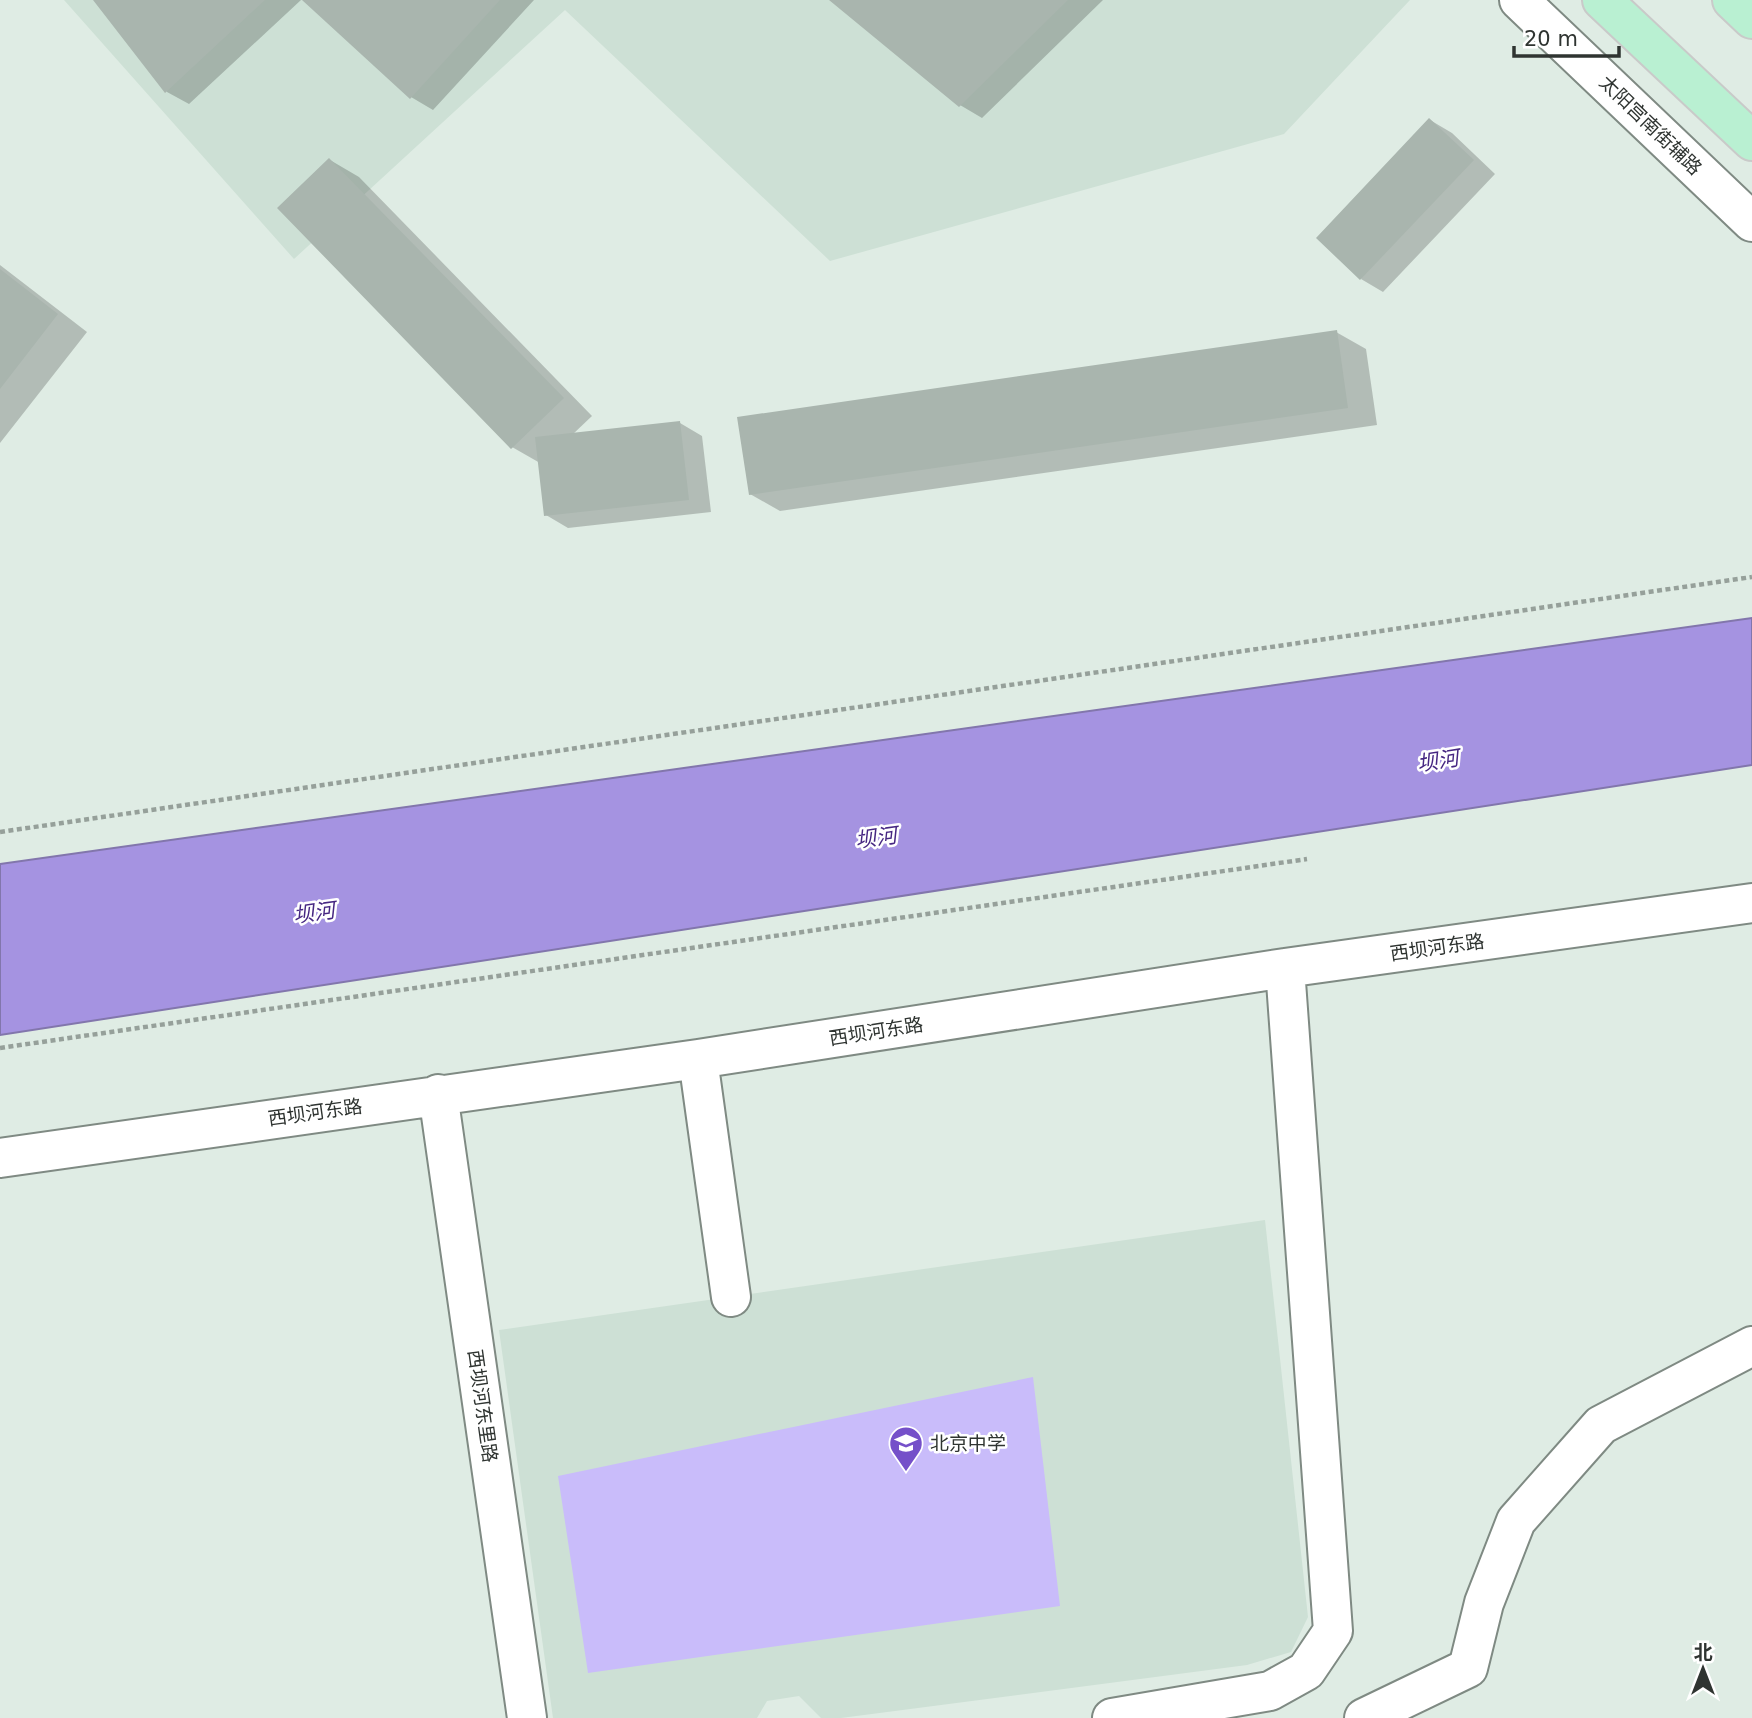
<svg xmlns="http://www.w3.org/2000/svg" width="1752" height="1718" font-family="'DejaVu Sans','Noto Sans SC',sans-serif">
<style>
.built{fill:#cde0d5}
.green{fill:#c9bcfa}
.water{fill:#a593e1;stroke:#8276ac;stroke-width:2}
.shadow{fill:#0003}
.building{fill:#a9b5ae}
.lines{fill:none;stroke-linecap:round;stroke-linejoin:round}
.minor-casing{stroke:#7f8a83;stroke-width:42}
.major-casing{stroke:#c9cac9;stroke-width:42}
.path{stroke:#96a09a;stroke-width:4.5;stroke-dasharray:5 3.5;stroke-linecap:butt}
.minor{stroke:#fff;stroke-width:38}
.major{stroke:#b9f0d2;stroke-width:38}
.labels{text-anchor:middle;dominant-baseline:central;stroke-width:5;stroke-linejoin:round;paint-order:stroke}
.street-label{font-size:19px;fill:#2f3431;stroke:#fff}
.poi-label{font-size:19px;fill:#2f3431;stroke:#fff;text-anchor:start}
.water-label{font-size:21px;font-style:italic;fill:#462782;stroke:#fff}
</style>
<rect width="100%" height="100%" fill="#dfece4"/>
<path class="built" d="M64,0H1410L1284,134L830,261L565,10L294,259Z
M1265,1220L1308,1617L1291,1652L1247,1665L841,1718H821L799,1696L767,1701L757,1718H553L499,1330Z"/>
<path class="green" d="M1033,1377L1060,1606L588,1673L558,1476Z"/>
<path class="water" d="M1752,618V765L0,1035V864Z"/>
<path class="shadow" d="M96,0H301L189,104L167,92Z
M305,0H534L433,110L411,97Z
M831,0H1103L982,118L960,105Z
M1430,120L1452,133L1495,174L1383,292L1361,279Z
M330,160L359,177L592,416L572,435L680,423L702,436L711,512L568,528L546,515L540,463L512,447Z
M0,265L87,332L0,443Z
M1336,332L1366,349L1377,425L780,511L750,494Z"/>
<path class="building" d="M93,0H265L165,93Z
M302,0H500L410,99Z
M829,0H1068L959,107Z
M1429,118L1474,160L1360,280L1316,238Z
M329,158L564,398L511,449L277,208Z
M0,269L58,314L0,389Z
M1337,330L1348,408L749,495L737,417Z
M680,421L689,500L544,516L535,437Z"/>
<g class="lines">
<g class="minor-casing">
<path id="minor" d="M1519,0L1752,222
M698,1059L731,1297
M438,1094L527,1718
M0,1158L698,1059L1285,968L1752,903
M1112,1718L1270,1691L1306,1671L1333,1631L1285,968
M1364,1718L1468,1668L1484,1603L1516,1521L1601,1425L1752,1346"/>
</g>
<g class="major-casing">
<path id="major" d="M1602,0L1752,141
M1732,0L1752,19"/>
</g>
<path class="path" d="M0,832L1752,577
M0,1048L1307,859"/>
<use href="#minor" class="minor"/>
<use href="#major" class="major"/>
</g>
<defs>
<g id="school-pin" transform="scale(1.75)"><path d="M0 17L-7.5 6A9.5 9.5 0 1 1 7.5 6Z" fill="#7550c9" stroke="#fff"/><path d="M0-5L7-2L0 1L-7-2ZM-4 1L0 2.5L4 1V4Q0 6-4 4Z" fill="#fff"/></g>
</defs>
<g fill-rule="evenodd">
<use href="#school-pin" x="906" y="1443"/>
</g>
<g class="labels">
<g class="street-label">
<text transform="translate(1651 125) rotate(44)">太阳宫南街辅路</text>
<text transform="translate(1437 947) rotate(-8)">西坝河东路</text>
<text transform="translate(876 1031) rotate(-9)">西坝河东路</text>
<text transform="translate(315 1112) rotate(-8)">西坝河东路</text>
<text transform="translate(483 1406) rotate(82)">西坝河东里路</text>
</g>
<g class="poi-label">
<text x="930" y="1443">北京中学</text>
</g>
<g class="water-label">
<text transform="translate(1438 761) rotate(-9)">坝河</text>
<text transform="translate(876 838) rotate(-8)">坝河</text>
<text transform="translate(314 913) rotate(-8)">坝河</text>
</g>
</g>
<g transform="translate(1703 1669)" stroke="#ffffff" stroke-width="5" paint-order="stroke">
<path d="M0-5L12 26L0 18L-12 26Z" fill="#2f3431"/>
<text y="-10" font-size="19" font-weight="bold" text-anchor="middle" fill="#2f3431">北</text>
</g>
<path d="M1514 46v10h105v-10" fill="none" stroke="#2f3431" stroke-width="3.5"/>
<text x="1524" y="46" font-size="21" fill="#2f3431" stroke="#ffffff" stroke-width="5" paint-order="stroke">20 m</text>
</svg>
